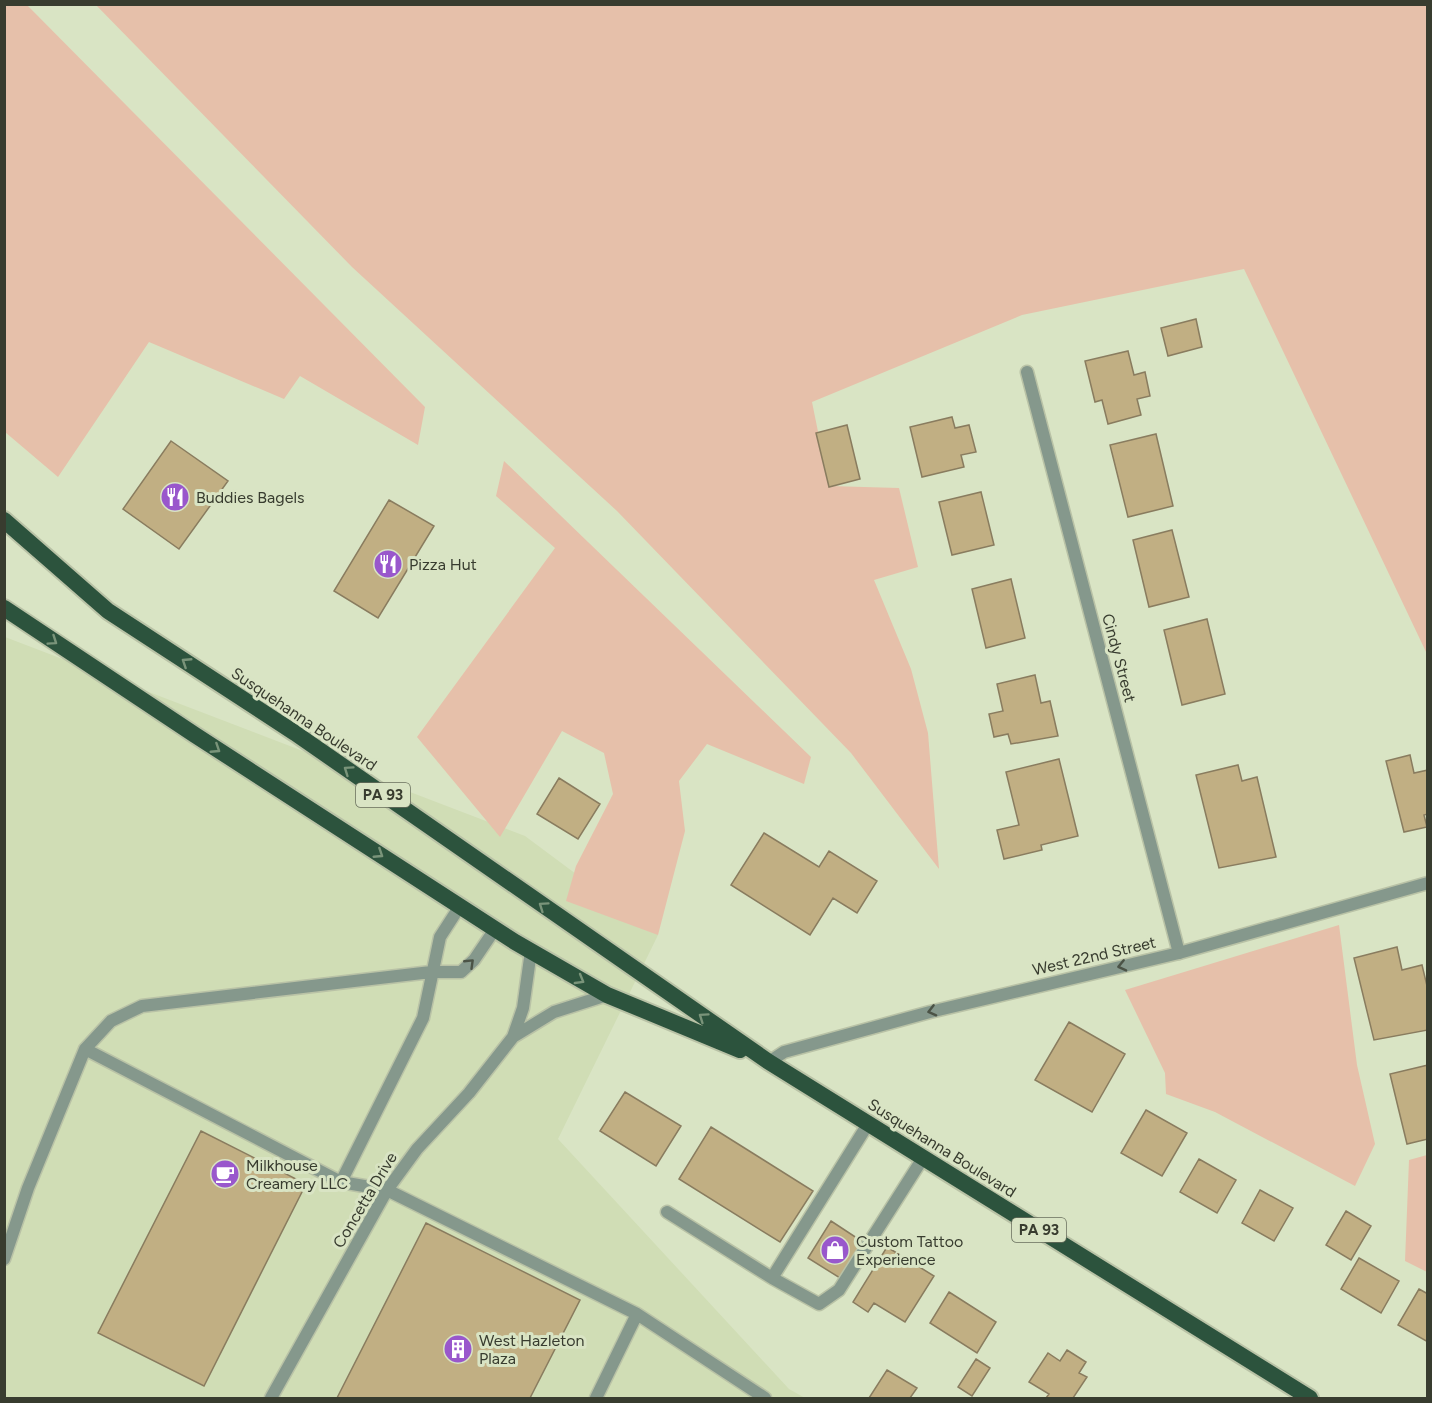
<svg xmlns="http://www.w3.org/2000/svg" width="1432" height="1403" font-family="Figtree,sans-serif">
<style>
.built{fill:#d0ddb5}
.green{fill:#e6c0aa}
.building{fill:#c1af83;stroke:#897c5f;stroke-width:1.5}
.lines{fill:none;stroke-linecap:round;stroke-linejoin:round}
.service-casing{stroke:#b9c2a6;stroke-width:15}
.minor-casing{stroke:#b9c2a6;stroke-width:15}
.tertiary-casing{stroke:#b9c2a6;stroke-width:15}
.trunk-casing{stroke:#b9c2a6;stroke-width:20}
.service{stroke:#85988c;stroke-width:12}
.minor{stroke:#85988c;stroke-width:12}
.tertiary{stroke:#85988c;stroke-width:12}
.trunk{stroke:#2c533d;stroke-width:16}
.oneway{stroke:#7a947a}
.oneway2{stroke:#4b5346}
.labels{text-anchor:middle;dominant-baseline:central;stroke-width:6;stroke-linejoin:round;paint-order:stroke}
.shield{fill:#d9e4c4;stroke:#686e5c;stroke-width:1.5}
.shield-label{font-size:15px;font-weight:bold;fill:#383c2f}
.poi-label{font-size:16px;fill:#383c2f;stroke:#d9e4c4;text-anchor:start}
.street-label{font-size:16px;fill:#383c2f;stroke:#d9e4c4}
</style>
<rect width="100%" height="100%" fill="#d9e4c4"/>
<path class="built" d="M5,637L525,836L658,935L558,1139L789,1389L805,1398H5Z"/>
<path class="green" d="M5,4L27,5L425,407L418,445L300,376L284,399L149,342L58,477L5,432Z
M96,5H1427V654L1244,269L1022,315L812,402L829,486L899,488L918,567L874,580L911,669L928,733L939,869L851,753L617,511L352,267Z
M504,461L811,757L804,784L707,744L679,781L685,831L658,935L566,901L576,866L613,794L604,753L562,731L500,837L417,737L555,548L496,496Z
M1339,925L1357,1065L1375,1144L1355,1186L1215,1112L1166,1094L1165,1073L1125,990Z
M1427,1155H1428L1427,1272L1405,1261L1409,1160Z"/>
<path class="building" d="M1196,319L1202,347L1168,356L1161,328Z
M1128,351L1134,375L1145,372L1150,396L1137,399L1141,415L1108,424L1102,400L1095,402L1085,361Z
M952,417L955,428L969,425L976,452L961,455L964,467L922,477L910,427Z
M847,425L860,479L829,487L816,433Z
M1156,434L1173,506L1128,517L1110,445Z
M171,441L228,481L179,549L123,509Z
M981,492L994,545L952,555L939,502Z
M389,500L434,526L378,618L334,591Z
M1172,530L1189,597L1149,607L1133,540Z
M1011,579L1025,638L986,648L972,589Z
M1207,619L1225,694L1182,705L1164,630Z
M1035,675L1041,703L1050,701L1058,736L1011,744L1008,734L994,737L989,714L1003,711L997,684Z
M1410,755L1414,773L1428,770V814L1424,815L1427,827L1404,832L1386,761Z
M1059,759L1078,836L1041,845L1042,850L1004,859L997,830L1019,825L1006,772Z
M1238,765L1242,781L1257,777L1276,857L1219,868L1196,775Z
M559,778L600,804L578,839L537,814Z
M764,833L819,867L829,851L877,881L857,913L833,898L810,935L731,885Z
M1397,947L1402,970L1422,965L1428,990V1030L1374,1040L1354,958Z
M1069,1022L1125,1054L1092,1112L1035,1080Z
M1428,1065V1139L1407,1144L1390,1074Z
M625,1092L681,1126L656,1166L600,1131Z
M1146,1110L1187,1133L1162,1176L1121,1153Z
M711,1127L813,1191L780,1242L679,1179Z
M201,1131L306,1184L204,1386L98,1333Z
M1199,1159L1236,1180L1217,1213L1180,1192Z
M1260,1190L1293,1208L1274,1241L1242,1223Z
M1346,1211L1371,1226L1351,1260L1326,1245Z
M831,1221L863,1242L840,1278L808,1258Z
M426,1223L580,1300L530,1398H337Z
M887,1247L934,1276L905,1322L874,1303L868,1312L853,1302Z
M1359,1258L1399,1281L1381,1313L1341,1289Z
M1419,1289L1428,1294V1342L1398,1325Z
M949,1292L996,1322L977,1353L930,1323Z
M1067,1350L1086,1362L1079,1373L1087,1377L1073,1398H1046L1049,1394L1029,1382L1048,1353L1060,1361Z
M976,1359L990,1368L972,1396L958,1387Z
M887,1370L917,1388L910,1398H869Z"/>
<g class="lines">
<g class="service-casing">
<path id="service" d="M513,1037L554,1012L607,995
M85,1049L341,1182L387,1190L637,1314L765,1398
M341,1182L423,1018L440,937L460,906
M667,1212L772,1278L868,1124
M4,1259L28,1188L85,1049L111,1021L142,1006L431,972H461L474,960L495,929
M772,1278L819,1304L839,1290L923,1158
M271,1398L387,1190L417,1149L469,1093L513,1037L523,1008L531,951
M596,1398L637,1314"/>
</g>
<g class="minor-casing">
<path id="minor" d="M1027,372L1179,953"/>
</g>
<g class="tertiary-casing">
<path id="tertiary" d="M769,1062L784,1052L930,1012L1179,953L1428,883"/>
</g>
<g class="trunk-casing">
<path id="trunk" d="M4,520L108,611L295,733L769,1062L1310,1398
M4,608L195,735L515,942L607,995L740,1050"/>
</g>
<use href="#service" class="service"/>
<use href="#minor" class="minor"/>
<use href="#tertiary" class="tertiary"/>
<use href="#trunk" class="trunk"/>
</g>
<defs><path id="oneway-chevron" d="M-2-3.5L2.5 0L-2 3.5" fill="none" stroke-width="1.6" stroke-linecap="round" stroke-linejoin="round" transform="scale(1.5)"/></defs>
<g class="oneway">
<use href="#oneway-chevron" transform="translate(53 641) rotate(34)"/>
<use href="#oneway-chevron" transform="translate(186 662) rotate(-147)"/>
<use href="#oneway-chevron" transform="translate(216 749) rotate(33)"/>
<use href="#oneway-chevron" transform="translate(348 770) rotate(-145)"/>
<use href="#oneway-chevron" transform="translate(379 854) rotate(33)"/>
<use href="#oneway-chevron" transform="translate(543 906) rotate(-145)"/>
<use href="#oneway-chevron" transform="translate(580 980) rotate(30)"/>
<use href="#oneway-chevron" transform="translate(703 1017) rotate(-145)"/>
</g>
<g class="oneway2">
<use href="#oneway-chevron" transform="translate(470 963) rotate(-44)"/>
<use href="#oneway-chevron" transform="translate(1122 966) rotate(167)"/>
<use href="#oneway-chevron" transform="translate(932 1011) rotate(166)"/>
</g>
<defs>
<g id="restaurant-disc" transform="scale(1.5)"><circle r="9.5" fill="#9957cc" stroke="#d9e4c4"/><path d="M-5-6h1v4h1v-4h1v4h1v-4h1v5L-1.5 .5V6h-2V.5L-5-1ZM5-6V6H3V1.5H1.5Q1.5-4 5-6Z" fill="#fff"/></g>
<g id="cafe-disc" transform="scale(1.5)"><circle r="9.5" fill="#9957cc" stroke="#d9e4c4"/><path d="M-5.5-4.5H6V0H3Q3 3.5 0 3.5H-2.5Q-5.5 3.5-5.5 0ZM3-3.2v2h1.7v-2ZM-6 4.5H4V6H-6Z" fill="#fff"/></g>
<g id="shop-disc" transform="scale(1.5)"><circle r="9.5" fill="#9957cc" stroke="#d9e4c4"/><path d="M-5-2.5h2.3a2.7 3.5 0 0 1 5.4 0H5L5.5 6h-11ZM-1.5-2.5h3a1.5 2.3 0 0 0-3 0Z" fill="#fff"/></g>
<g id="building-disc" transform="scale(1.5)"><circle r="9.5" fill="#9957cc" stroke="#d9e4c4"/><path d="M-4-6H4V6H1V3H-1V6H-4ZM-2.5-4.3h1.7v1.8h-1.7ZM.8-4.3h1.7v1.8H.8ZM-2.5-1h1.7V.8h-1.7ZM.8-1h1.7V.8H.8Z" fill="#fff"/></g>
</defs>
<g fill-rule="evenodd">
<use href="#restaurant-disc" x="175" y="497"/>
<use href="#restaurant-disc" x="388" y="564"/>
<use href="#cafe-disc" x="225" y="1174"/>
<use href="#shop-disc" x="835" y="1250"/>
<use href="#building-disc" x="458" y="1349"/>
</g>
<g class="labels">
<g class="shield">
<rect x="356" y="783" width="54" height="24" rx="4.5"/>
<rect x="1012" y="1218" width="54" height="24" rx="4.5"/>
</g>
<g class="shield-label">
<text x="383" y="795">PA 93</text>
<text x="1039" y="1230">PA 93</text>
</g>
<g class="poi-label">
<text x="196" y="497">Buddies Bagels</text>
<text x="409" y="564">Pizza Hut</text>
<text x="246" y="1165">Milkhouse<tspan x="246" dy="18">Creamery LLC</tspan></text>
<text x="856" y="1241">Custom Tattoo<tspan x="856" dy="18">Experience</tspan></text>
<text x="479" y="1340">West Hazleton<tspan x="479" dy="18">Plaza</tspan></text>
</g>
<g class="street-label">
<text transform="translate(1119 658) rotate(75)">Cindy Street</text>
<text transform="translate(304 719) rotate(34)">Susquehanna Boulevard</text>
<text transform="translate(1094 956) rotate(-13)">West 22nd Street</text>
<text transform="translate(942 1148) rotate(32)">Susquehanna Boulevard</text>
<text transform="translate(365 1200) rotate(-59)">Concetta Drive</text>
</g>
</g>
<rect width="1432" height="1403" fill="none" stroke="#383c2f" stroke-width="12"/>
</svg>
